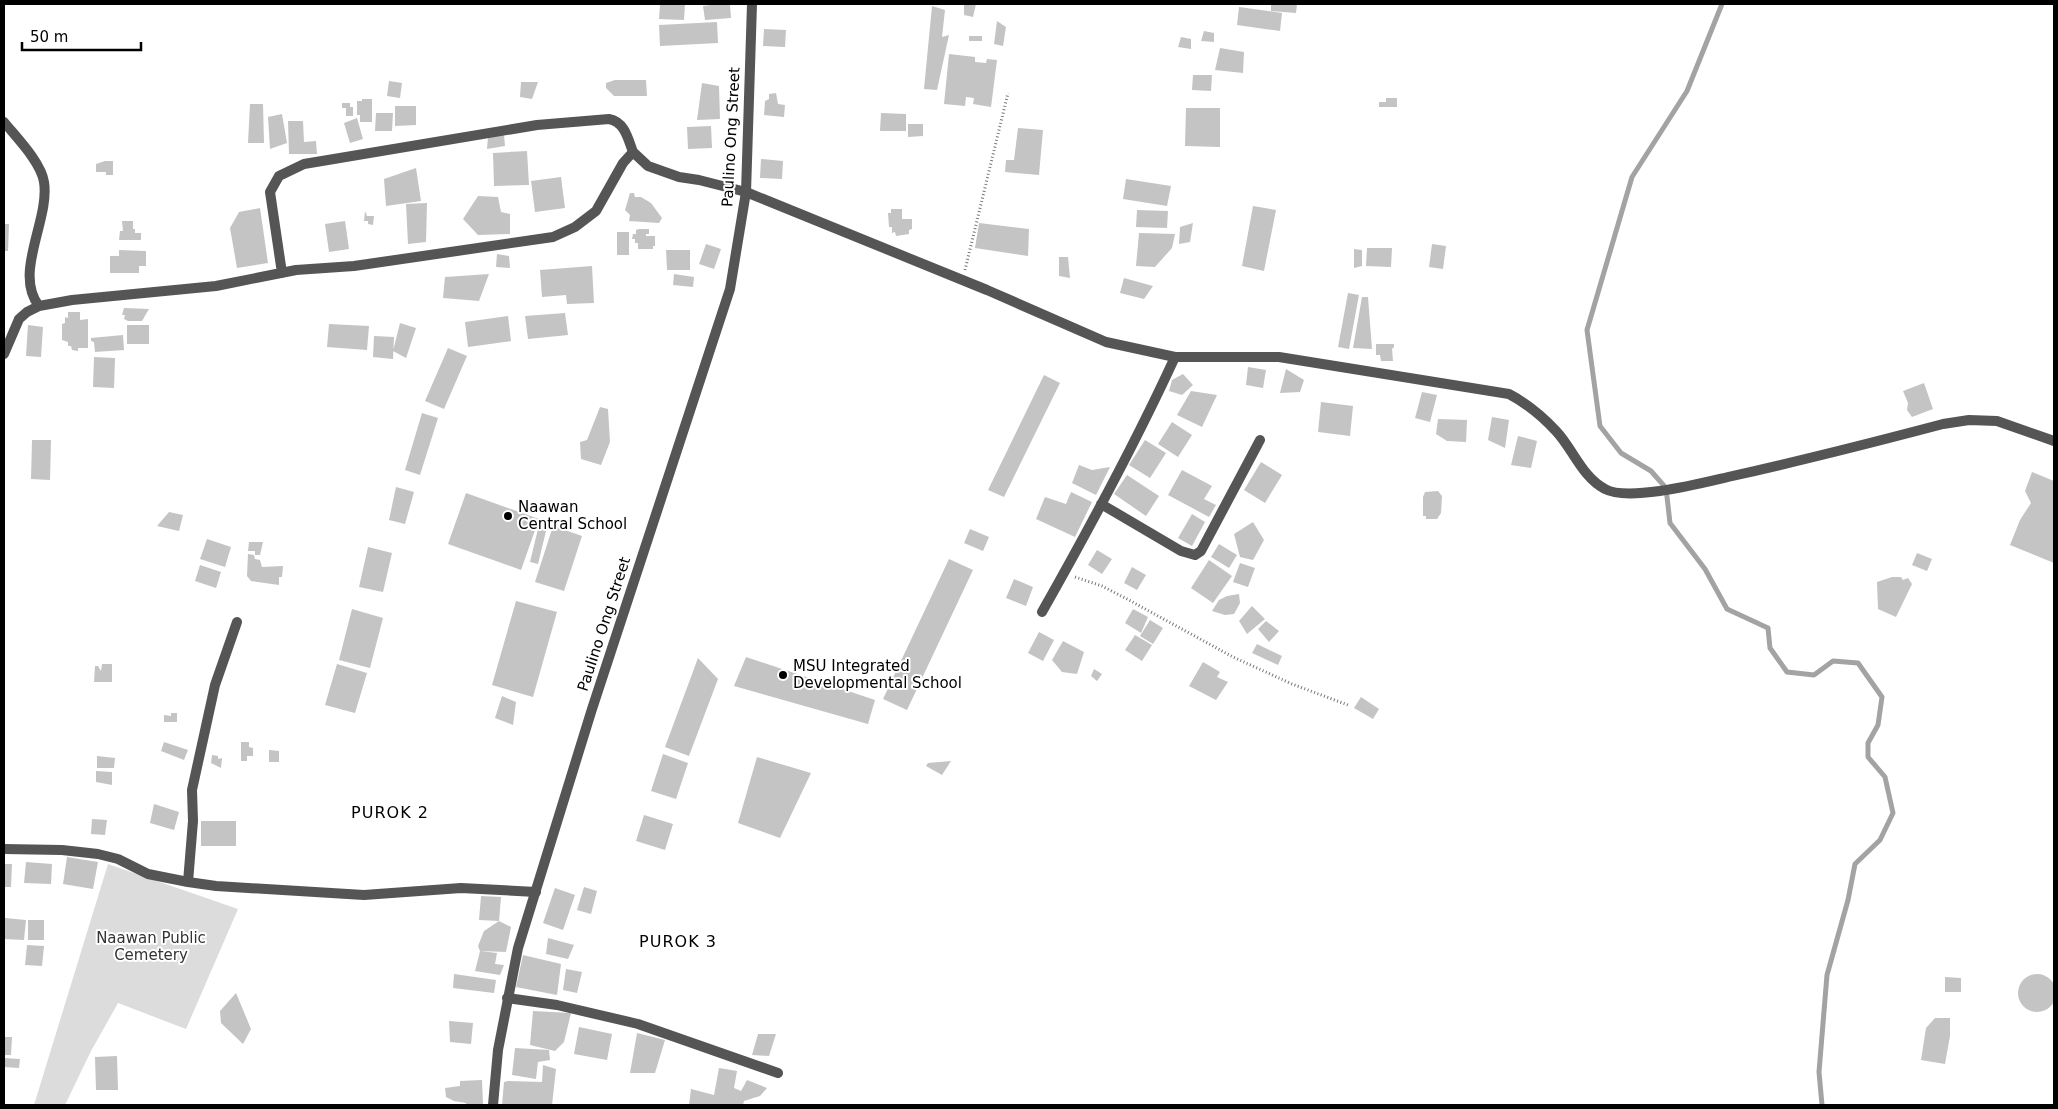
<svg xmlns="http://www.w3.org/2000/svg" width="2058" height="1109" font-family="'DejaVu Sans',sans-serif">
<style>
.green{fill:#dcdcdc}
.lines{fill:none;stroke-linecap:round;stroke-linejoin:round}
.stream{stroke:#a3a3a3;stroke-width:5}
.building{fill:#c4c4c4}
.path{stroke:#777;stroke-width:3;stroke-dasharray:1 2.5;stroke-linecap:butt}
.minor{stroke:#555;stroke-width:10}
.tertiary{stroke:#555;stroke-width:10}
.poi-dot{fill:#000;stroke:#fff;stroke-width:2}
.labels{text-anchor:middle;dominant-baseline:central;stroke-width:4;stroke-linejoin:round;paint-order:stroke}
.street-label{font-size:15px;fill:#000;stroke:#fff}
.poi-label{font-size:15px;fill:#000;stroke:#fff;text-anchor:start}
.park-label{font-size:15px;fill:#333;stroke:#fff}
.neighbourhood-label{font-size:16px;letter-spacing:1px;fill:#000;stroke:#fff}
</style>
<rect width="100%" height="100%" fill="#fff"/>
<path class="green" d="M108,864L238,909L186,1029L118,1003L91,1051L65,1105H34Z"/>
<g class="lines">
<path class="stream" d="M1722,4L1687,91L1632,177L1587,330L1600,426L1621,453L1651,471L1666,488L1670,523L1705,569L1727,609L1768,628L1770,648L1787,672L1814,675L1833,661L1858,663L1882,697L1878,725L1868,743V757L1885,777L1893,813L1880,840L1855,864L1848,900L1827,975L1819,1072L1822,1105"/>
</g>
<path class="building" d="M660,4H685L684,20L659,19Z
M719,4H730L731,18L705,20L703,6Z
M964,4H976L973,17L964,15Z
M1271,4H1297L1296,13L1271,11Z
M932,6L945,10L942,37L949,35L937,90L924,89Z
M1239,7L1282,13L1280,31L1237,25Z
M997,21L1006,27L1003,46L994,44Z
M717,22L718,43L660,46L659,25Z
M764,29L786,30L785,47L763,46Z
M1204,31L1214,33V42L1201,41Z
M969,36H982V41H969Z
M1181,37L1191,39V49L1178,47Z
M1220,48L1244,52L1243,73L1215,70Z
M949,54L975,57V62L986,63L987,59L997,60L991,107L973,104L974,98L966,97L965,106L944,104Z
M1193,75H1212L1211,91L1192,90Z
M615,80H646L647,96H614L606,88V83Z
M389,81L402,83L400,98L387,96Z
M521,82H538L532,99L520,97Z
M702,83L719,86L720,119L697,120Z
M776,93L778,104L785,105L784,117L764,115L765,101L769,99V94Z
M1386,98H1397V107H1379V102H1386Z
M362,99H372V122H360V115H357V101H362Z
M342,103H350V107H353V116H346V108H342Z
M250,104H263L264,143H248Z
M395,106H416V125L395,126Z
M1186,108H1220V147L1185,146Z
M376,113H393L392,131H375Z
M881,113L906,114V131H880Z
M282,114L287,143L270,149L268,117Z
M357,118L363,139L350,143L344,123Z
M288,121H303L304,142L316,141L317,154H289Z
M908,124H923V136L908,137Z
M711,126L712,148L688,149L687,127Z
M1018,128L1043,130L1039,175L1005,172L1006,160H1014Z
M504,135L505,146L487,149L488,137Z
M527,151L529,185L494,186L493,153Z
M761,159L783,161L782,179L760,178Z
M105,161H113V175H106V172H96V164Z
M416,168L421,201L386,206L384,179Z
M561,177L565,208L535,212L531,181Z
M1126,179L1171,186L1167,206L1123,199Z
M630,193H634L635,197H641L651,203L662,218L659,223L629,221L630,215L625,210Z
M478,196L498,197L501,212L510,214V234L478,235L463,219Z
M427,203L426,242L408,244L406,204Z
M1253,206L1276,210L1264,271L1242,266Z
M260,208L268,263L237,268L230,228L239,212Z
M891,209H902V219H912V229L909,230V234L896,236L895,232L892,233V227H889L888,213H891Z
M1137,210L1168,211L1167,228L1136,227Z
M365,211L367,216H374L373,225L368,224V221H364Z
M122,221H133V229H135V233H141V240H119L120,231H123Z
M345,221L349,249L329,252L325,224Z
M979,223L1029,229L1028,256L975,248Z
M1193,223L1190,242L1179,244L1180,227Z
M4,224H9L8,251H4Z
M639,229H649V234H646V236H655V246H653V249H638V243H635V239H632L633,234H636V230Z
M617,232H629V255H617Z
M1139,233L1175,234L1172,248L1155,267L1136,266Z
M706,244L721,249L714,269L699,264Z
M1432,244L1446,246L1443,269L1429,267Z
M1367,248H1392L1391,267L1366,266Z
M1354,249L1362,250V266L1354,268Z
M119,250L146,251V266H139V273H110V256H119Z
M666,250H690V270H667Z
M497,254L509,256L510,268L496,267Z
M1059,257H1068L1070,278L1059,276Z
M592,266L594,303L567,304L566,295L542,297L540,270Z
M489,274L479,301L443,298L445,277Z
M674,274L694,277L693,287L673,285Z
M1124,278L1153,286L1144,299L1120,293Z
M1348,293L1359,295L1349,349L1338,347Z
M1362,297H1368L1372,349L1353,348Z
M124,308L149,309L142,321H128L124,319L125,315H122Z
M68,312H80V320L88,319V348H78V351L72,350L71,346H68V342L62,340V324L65,323V317L68,318Z
M565,313L568,335L528,339L525,316Z
M508,316L511,341L468,347L465,322Z
M400,323L416,328L406,358L393,351Z
M329,324L369,326L367,350L327,347Z
M28,325L43,327L41,357L26,356Z
M127,325H149V344H127Z
M123,335L124,350L95,352L94,342L91,341V338Z
M374,336L394,337L393,359L373,357Z
M1376,344H1394V347L1392,349L1393,361H1381L1380,355H1376Z
M448,348L467,356L444,409L425,401Z
M94,357L115,358L114,388L93,387Z
M1248,367L1266,370L1263,388L1246,385Z
M1286,369L1304,380L1300,392L1280,393Z
M1183,374L1193,385L1182,395L1169,391L1172,380Z
M1044,375L1060,383L1004,497L988,490Z
M1924,383L1933,409L1912,417L1907,410L1908,403L1903,391Z
M1191,391L1217,395L1202,427L1177,415Z
M1422,392L1437,395L1430,422L1415,418Z
M1321,402L1353,406L1350,436L1318,432Z
M600,407L608,409L610,442L601,465L581,459L580,442L587,440Z
M422,413L438,418L420,475L405,470Z
M1492,417L1509,420L1505,448L1488,440Z
M1438,419L1467,420L1466,442L1447,441L1436,434Z
M1172,422L1192,435L1178,457L1158,444Z
M1518,436L1537,441L1531,468L1511,465Z
M32,440H51L50,480L31,479Z
M1145,440L1166,453L1150,478L1129,465Z
M1261,462L1282,475L1265,503L1244,490Z
M1079,465L1092,470L1110,467L1096,495L1072,483Z
M1182,470L1212,486L1204,499L1216,505L1209,517L1168,495Z
M2032,472L2054,481V563L2010,545L2020,520L2031,503L2025,491Z
M1127,475L1159,496L1146,516L1114,494Z
M396,487L414,492L405,524L389,520Z
M1438,491L1442,496L1441,513L1437,519H1426V516H1423V497L1425,492Z
M1071,492L1092,502L1075,537L1036,519L1045,497L1066,504Z
M466,493L539,519L521,570L448,544Z
M169,512L183,515L179,531L157,526Z
M1192,514L1205,522L1192,546L1178,538Z
M1253,522L1264,540L1253,560L1240,557L1234,534Z
M553,526L582,536L564,591L535,582Z
M538,529L546,531L538,564L530,562Z
M970,529L989,537L983,551L964,543Z
M207,539L231,547L225,567L200,559Z
M249,542H263L260,555H255V551H248Z
M1219,544L1237,555L1229,568L1211,557Z
M368,547L392,553L383,592L359,587Z
M1097,550L1112,559L1102,574L1088,565Z
M1917,553L1932,559L1927,571L1912,565Z
M248,554L254,555L255,559L260,560L262,567L283,566L282,577H279V585L251,581L247,576Z
M949,559L973,570L907,710L883,699Z
M1209,560L1232,576L1213,603L1191,588Z
M1240,563L1255,568L1248,587L1233,582Z
M200,565L221,572L216,588L195,581Z
M1132,567L1146,575L1137,590L1124,583Z
M1892,577H1901L1903,580L1908,578L1912,584L1896,617L1878,609L1877,582Z
M1014,579L1033,587L1026,606L1006,598Z
M1239,594L1240,603L1234,614L1225,615L1212,611L1219,600L1227,596Z
M516,601L557,612L533,697L492,685Z
M1252,606L1265,619L1247,634L1239,621Z
M352,609L383,618L370,668L339,660Z
M1133,609L1148,617L1141,633L1125,623Z
M1150,620L1163,628L1153,644L1140,636Z
M1266,621L1279,631L1269,642L1258,629Z
M1039,632L1054,640L1043,661L1028,653Z
M1135,635L1152,645L1142,661L1125,650Z
M1063,641L1084,652L1077,674L1062,672L1052,660Z
M1257,644L1282,656L1278,665L1252,653Z
M746,657L875,700L868,724L734,686Z
M698,658L718,679L689,756L665,747Z
M1203,662L1220,672L1217,677L1228,682L1216,700L1189,686Z
M102,664H112V682H94L95,666H98L101,671Z
M337,664L367,673L355,713L325,705Z
M1094,669L1102,674L1097,681L1091,676Z
M502,696L516,702L513,725L495,718Z
M1361,697L1379,709L1373,719L1354,708Z
M171,713H177V722H164V715L171,716Z
M164,742L188,750L184,760L161,751Z
M241,742H249V747L253,748V756H247V761H241Z
M269,750L279,751V762H269Z
M663,754L688,763L676,799L651,791Z
M212,755L218,756V759L222,758L221,768L211,763Z
M97,756L115,758L114,768H97Z
M757,757L811,773L780,838L738,823Z
M951,761L942,775L926,766L928,763Z
M96,771L112,772V785L96,782Z
M154,804L179,812L174,830L150,823Z
M644,815L673,824L665,850L636,841Z
M92,819L107,820L105,835L91,834Z
M201,821H236V846H201Z
M67,857L98,862L93,889L63,884Z
M26,862L52,864L51,884L24,883Z
M4,864H12L11,887H4Z
M584,887L597,891L591,914L577,910Z
M555,888L575,895L563,930L543,923Z
M481,896L501,897L499,921L479,920Z
M5,918L26,920L24,940L4,939Z
M28,920H44V940H28Z
M499,921L511,927L506,952L480,951L497,953L495,964L504,965L500,975L475,971L480,951L478,946L484,931Z
M548,938L574,945L568,959L546,954Z
M27,945L44,946L42,966L25,965Z
M523,955L561,964L557,995L516,987Z
M566,969L582,972L577,993L563,990Z
M2018 993a19 19 0 1 1 38 0a19 19 0 1 1-38 0Z
M454,974L496,980L494,993L453,988Z
M1945,977L1961,978V992H1945Z
M236,993L251,1029L243,1044L221,1023L220,1011Z
M533,1011L571,1013L564,1042L555,1051L530,1045Z
M1935,1018H1950V1036L1945,1064L1921,1060L1926,1028Z
M449,1021L473,1023L471,1044L450,1042Z
M579,1027L612,1034L607,1060L574,1054Z
M637,1033L665,1040L655,1073H630Z
M758,1034H776L769,1056L752,1055Z
M4,1037H12L11,1055H4Z
M515,1048L549,1050L550,1060L538,1062L536,1079L512,1075Z
M117,1056L118,1090H96L95,1057Z
M4,1058L20,1059L19,1068L4,1067Z
M543,1065L556,1069L552,1105H502L504,1082L508,1081L542,1082Z
M719,1068L737,1071L734,1088L741,1091L747,1080L767,1088L760,1096L744,1101L743,1105H689L691,1089L714,1095Z
M482,1080L483,1105H466V1103L454,1101L446,1097L445,1088L460,1086V1081Z"/>
<g class="lines">
<path class="path" d="M965,270L1008,93
M1075,577L1102,586L1127,599L1233,657L1292,684L1348,705"/>
<path class="minor" d="M4,122C16,137 41,162 44,182C50,220 13,273 39,306
M282,273L270,192L279,176L304,164L537,125L609,119C625,122 628,139 633,152
M4,354L19,319L27,312L39,306L72,300L216,286L296,270L354,266L553,237L575,227L596,211L623,163L633,152L648,166L679,177L699,180L746,192L987,290L1106,342L1175,357H1279L1509,394C1526,403 1543,417 1556,431C1573,449 1582,477 1605,489C1628,502 1702,483 1728,477C1800,461 1871,443 1943,424L1969,420L1997,421L2054,441
M1101,504L1181,551L1195,555L1201,551L1260,440
M1042,612C1089,529 1135,444 1175,357
M4,849L62,850L98,854L118,859L148,874L188,882L216,886L364,895L461,888L536,892
M188,882L193,821L192,790L215,685L237,622
M507,998L557,1005L638,1024L778,1073"/>
<path class="tertiary" d="M493,1105L498,1050L518,948L592,709L730,289L746,192L752,4"/>
</g>
<g class="poi-dot">
<circle cx="508" cy="516" r="5"/>
<circle cx="783" cy="675" r="5"/>
</g>
<g class="labels">
<g class="street-label">
<text transform="translate(731 137) rotate(-87)">Paulino Ong Street</text>
<text transform="translate(604 624) rotate(-72)">Paulino Ong Street</text>
</g>
<g class="poi-label">
<text x="518" y="507">Naawan<tspan x="518" dy="17">Central School</tspan></text>
<text x="793" y="666">MSU Integrated<tspan x="793" dy="17">Developmental School</tspan></text>
</g>
<g class="park-label">
<text x="151" y="938">Naawan Public<tspan x="151" dy="17">Cemetery</tspan></text>
</g>
<g class="neighbourhood-label">
<text x="390" y="812">PUROK 2</text>
<text x="678" y="941">PUROK 3</text>
</g>
</g>
<rect width="2058" height="1109" fill="none" stroke="#000000" stroke-width="10"/>
<path d="M22 42v8h119v-8" fill="none" stroke="#000000" stroke-width="2.5"/>
<text x="30" y="42" font-size="15" fill="#000000" stroke="#ffffff" stroke-width="4" paint-order="stroke">50 m</text>
</svg>
